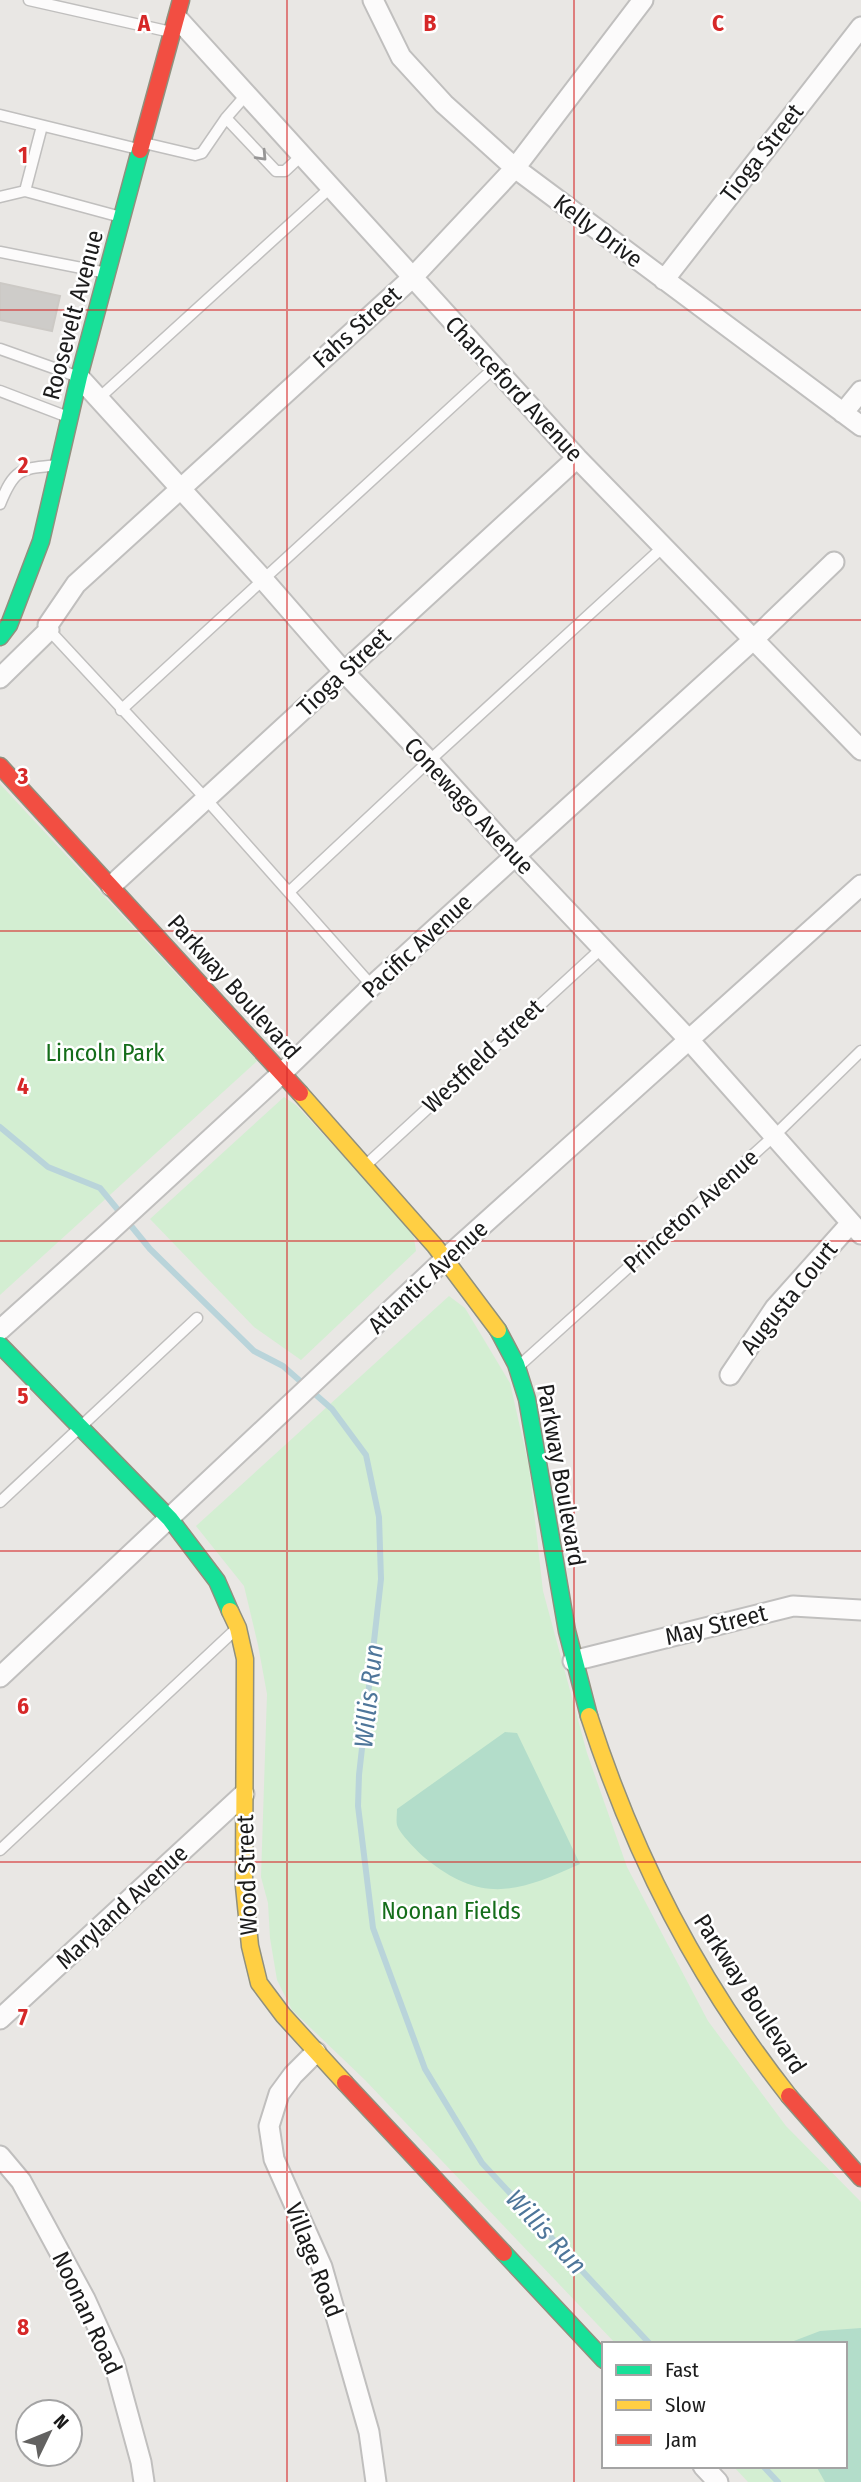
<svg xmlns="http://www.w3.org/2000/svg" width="861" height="2482" font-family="'Fira Sans Condensed',sans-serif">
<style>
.park{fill:#d3eed2}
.pitch{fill:#b3ddca}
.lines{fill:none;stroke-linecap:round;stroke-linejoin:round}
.stream{stroke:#b9d4da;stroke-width:6}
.building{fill:#ceccc9;stroke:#ccc9c5;stroke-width:2}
.lane-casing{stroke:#c0bfbe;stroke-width:13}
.street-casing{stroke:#c0bfbe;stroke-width:23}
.fast-casing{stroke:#90907e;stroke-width:19}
.slow-casing{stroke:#90907e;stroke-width:19}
.jam-casing{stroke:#90907e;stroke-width:19}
.lane{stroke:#fcfbfb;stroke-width:10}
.street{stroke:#fcfbfb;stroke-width:19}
.fast{stroke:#16e098;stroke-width:16}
.slow{stroke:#ffcf43;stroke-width:16}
.jam{stroke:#f24e42;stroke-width:16}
.oneway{stroke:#979696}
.grid{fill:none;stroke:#d62828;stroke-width:2;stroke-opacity:0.55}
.labels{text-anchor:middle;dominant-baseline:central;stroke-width:5;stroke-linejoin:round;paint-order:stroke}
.street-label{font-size:24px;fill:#1b1b1b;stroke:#fff}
.park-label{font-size:24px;fill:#156d1a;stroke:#fff}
.water-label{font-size:26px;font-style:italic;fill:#4e769a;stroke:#fff}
.grid-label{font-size:23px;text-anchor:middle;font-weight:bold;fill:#d62828;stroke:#fff;stroke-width:5;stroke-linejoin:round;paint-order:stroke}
</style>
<rect width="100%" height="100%" fill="#e9e7e4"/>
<path class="park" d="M0,784L257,1061L0,1295Z
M284,1097L296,1105L413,1232L416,1251L301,1360L254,1327L150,1219Z
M449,1296L465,1308L510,1383L529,1467L543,1591L587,1753L627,1867L708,2021L786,2126L861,2202V2482H748L733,2466H845V2344H616L365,2080L292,2010L277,1980L270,1938L268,1903L261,1877L267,1694L258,1645L244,1586L196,1526Z"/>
<path class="pitch" d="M505,1732L517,1733L580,1864C518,1892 483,1905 425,1858C418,1852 399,1833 397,1825C396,1821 397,1814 397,1809Z
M861,2328V2482H825L816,2466H845V2344H786L820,2331Z"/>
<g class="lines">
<path class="stream" d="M0,1127L48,1167L100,1188L150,1249L254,1351L283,1366L332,1409L366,1455L379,1517L381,1579L359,1775L358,1806L373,1928L425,2069L482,2163L650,2344
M763,2466L778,2482"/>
</g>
<path class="building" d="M0,283L60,296L52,331L0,320Z"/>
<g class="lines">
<g class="lane-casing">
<path id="lane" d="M29,0L171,32
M0,115L138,149
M226,118L276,171H285L301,156
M42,126L25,191L121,217
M144,143L195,155L202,153L226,118L246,95
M0,197L25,191
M0,252L107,273
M0,349L79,377
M0,391L68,417
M98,399L330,188
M0,504C15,467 21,469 58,465
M49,630L206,799L372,986
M121,710L494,368
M289,892L429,761L663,547
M366,1165L602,948
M519,1366L774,1136L861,1051
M0,1502L197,1318
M0,1850L235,1630"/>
</g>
<g class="street-casing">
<path id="street" d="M373,0L401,57L444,104L515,168L861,426
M178,19L577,458L861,750
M664,280L861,27
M79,377L262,578L344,672L429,761L515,856L690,1041L861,1234
M843,413L861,391
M0,678L49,630L48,625L76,584L412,278L515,168L643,0
M111,886L577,458
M0,1330L108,1233L282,1073L372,986L754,639L834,562
M730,1375L775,1308L851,1223
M573,1661L793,1606L861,1610
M0,1677L445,1259L861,885
M0,2019L244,1794
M316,2052L293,2075L279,2094L269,2126L274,2159L322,2267L369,2432L376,2482
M0,2156L21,2181L85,2299L114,2363L141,2462L144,2482
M703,2466L718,2482"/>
</g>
<g class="fast-casing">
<path id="fast" d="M0,637L9,625L41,541L79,377L140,150
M498,1330L516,1364L527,1399L567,1631L589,1716
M0,1345L170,1519L217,1581L230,1611
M504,2253L604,2360"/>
</g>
<g class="slow-casing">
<path id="slow" d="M300,1093L435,1246L498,1330
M230,1611L238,1628L245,1659L244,1886L250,1946L259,1983L283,2015L345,2083
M589,1716C635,1858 697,1979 789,2096"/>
</g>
<g class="jam-casing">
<path id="jam" d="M140,150L181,0
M0,766L300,1093
M345,2083L504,2253
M789,2096L861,2178"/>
</g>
<use href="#lane" class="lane"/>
<use href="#street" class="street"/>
<use href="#fast" class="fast"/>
<use href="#slow" class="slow"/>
<use href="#jam" class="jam"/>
</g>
<defs><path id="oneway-chevron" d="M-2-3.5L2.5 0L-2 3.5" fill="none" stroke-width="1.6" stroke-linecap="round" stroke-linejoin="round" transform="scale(1.75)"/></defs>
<use class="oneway" href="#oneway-chevron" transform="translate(262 156) rotate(47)"/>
<path class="grid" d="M287,0V2482M574,0V2482M0,310H861M0,620H861M0,931H861M0,1241H861M0,1551H861M0,1862H861M0,2172H861"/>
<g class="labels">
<g class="street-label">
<text transform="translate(762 153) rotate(-52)">Tioga Street</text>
<text transform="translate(598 231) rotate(37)">Kelly Drive</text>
<text transform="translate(73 315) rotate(-75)">Roosevelt Avenue</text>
<text transform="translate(357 327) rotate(-42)">Fahs Street</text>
<text transform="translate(514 389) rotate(47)">Chanceford Avenue</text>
<text transform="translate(344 672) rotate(-43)">Tioga Street</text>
<text transform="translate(469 806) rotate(47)">Conewago Avenue</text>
<text transform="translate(417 946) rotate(-43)">Pacific Avenue</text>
<text transform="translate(234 987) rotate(48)">Parkway Boulevard</text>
<text transform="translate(483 1056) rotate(-43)">Westfield street</text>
<text transform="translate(691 1211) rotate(-42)">Princeton Avenue</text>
<text transform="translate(428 1277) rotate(-43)">Atlantic Avenue</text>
<text transform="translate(789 1298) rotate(-51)">Augusta Court</text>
<text transform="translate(561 1475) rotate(80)">Parkway Boulevard</text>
<text transform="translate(716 1625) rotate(-14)">May Street</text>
<text transform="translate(247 1875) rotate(-92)">Wood Street</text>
<text transform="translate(122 1907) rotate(-43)">Maryland Avenue</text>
<text transform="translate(750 1994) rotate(57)">Parkway Boulevard</text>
<text transform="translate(314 2260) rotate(69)">Village Road</text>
<text transform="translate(87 2313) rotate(65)">Noonan Road</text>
</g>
<g class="park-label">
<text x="105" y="1053">Lincoln Park</text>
<text x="451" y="1911">Noonan Fields</text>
</g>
<g class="water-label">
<text transform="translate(369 1696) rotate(-84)">Willis Run</text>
<text transform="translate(546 2232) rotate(47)">Willis Run</text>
</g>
</g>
<g class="grid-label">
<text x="144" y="31">A</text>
<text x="430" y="31">B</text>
<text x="718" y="31">C</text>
<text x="23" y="163">1</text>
<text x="23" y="473">2</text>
<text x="23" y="784">3</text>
<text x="23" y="1094">4</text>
<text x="23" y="1404">5</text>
<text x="23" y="1714">6</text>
<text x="23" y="2025">7</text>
<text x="23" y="2335">8</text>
</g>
<rect x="602" y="2342" width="245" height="126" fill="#ffffff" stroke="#a4a4a4" stroke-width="2"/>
<rect x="616" y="2365" width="35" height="10" fill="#16e098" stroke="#a4a4a4" stroke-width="2"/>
<text x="665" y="2377" font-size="21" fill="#1b1b1b">Fast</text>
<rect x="616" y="2400" width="35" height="10" fill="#ffcf43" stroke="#a4a4a4" stroke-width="2"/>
<text x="665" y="2412" font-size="21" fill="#1b1b1b">Slow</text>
<rect x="616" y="2435" width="35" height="10" fill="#f24e42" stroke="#a4a4a4" stroke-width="2"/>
<text x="665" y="2447" font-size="21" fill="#1b1b1b">Jam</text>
<g transform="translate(49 2433) rotate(47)"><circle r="33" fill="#ffffff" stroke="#a4a4a4" stroke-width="2"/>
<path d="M0-5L12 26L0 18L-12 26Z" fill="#636261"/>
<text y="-10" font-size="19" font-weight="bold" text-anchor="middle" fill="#1b1b1b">N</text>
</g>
</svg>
